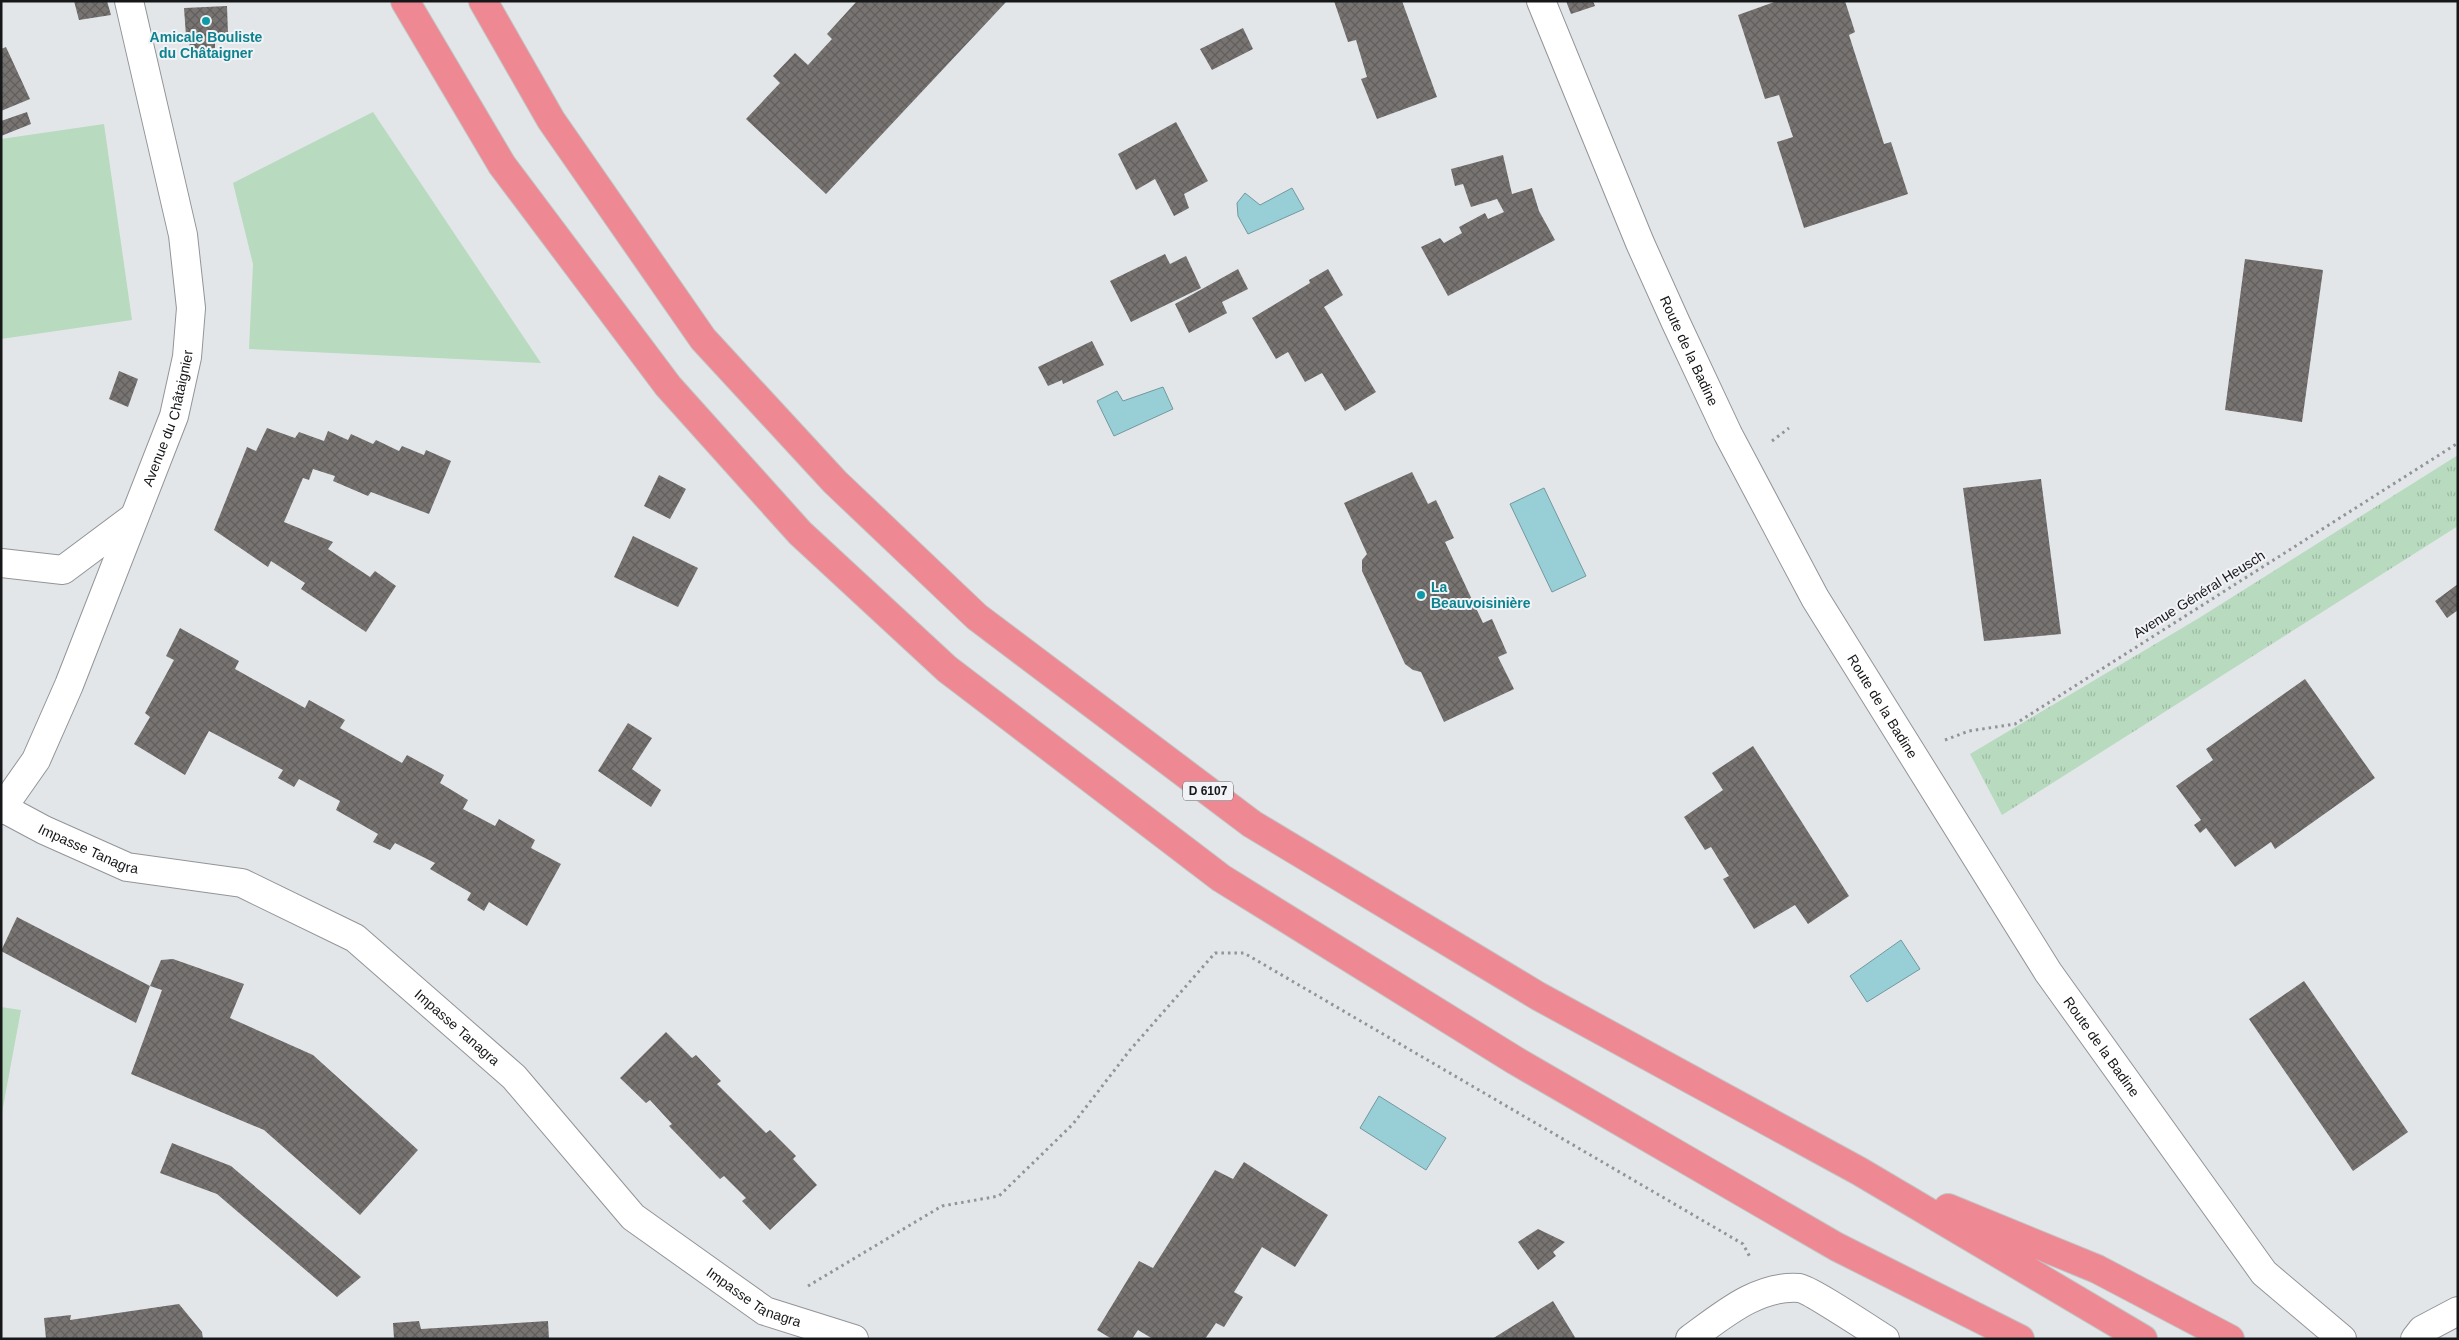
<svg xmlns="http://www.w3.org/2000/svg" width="2459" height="1340" font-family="Arial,sans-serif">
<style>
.grass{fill:url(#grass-tufts)}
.pitch{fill:#b8dabf}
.water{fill:#98cfd7;stroke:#71989e}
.building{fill:url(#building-cross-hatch)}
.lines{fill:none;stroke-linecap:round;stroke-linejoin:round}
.minor-casing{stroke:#929597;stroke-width:30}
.highway-casing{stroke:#c2c3c3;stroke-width:30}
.path{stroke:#929496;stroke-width:3;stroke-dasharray:2.5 4;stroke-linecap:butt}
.minor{stroke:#fff;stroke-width:28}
.highway{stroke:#ee8993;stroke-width:28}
.culture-dot{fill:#0f9aa8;stroke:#f1f3f6;stroke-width:2}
.labels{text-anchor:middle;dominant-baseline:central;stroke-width:4;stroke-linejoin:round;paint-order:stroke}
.shield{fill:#f1f3f6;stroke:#58595b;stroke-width:1}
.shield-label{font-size:12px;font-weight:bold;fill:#161718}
.culture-label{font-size:14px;font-weight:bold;fill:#0d838f;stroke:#f1f3f6}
.street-label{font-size:14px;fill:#161718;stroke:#f1f3f6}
</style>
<defs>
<pattern id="grass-tufts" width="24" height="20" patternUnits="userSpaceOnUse" patternTransform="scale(1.25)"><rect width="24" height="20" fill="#b8dabf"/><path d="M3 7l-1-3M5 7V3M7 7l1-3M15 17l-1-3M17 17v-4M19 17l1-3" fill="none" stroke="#9dbaa3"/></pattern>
<pattern id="building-cross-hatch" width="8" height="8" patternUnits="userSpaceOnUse" patternTransform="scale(1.25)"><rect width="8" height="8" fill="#777472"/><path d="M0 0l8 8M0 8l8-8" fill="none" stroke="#615e5d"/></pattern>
</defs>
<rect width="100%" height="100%" fill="#e3e6e9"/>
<path class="grass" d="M2458,455V526L2002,815L1970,754L2199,618Z"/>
<path class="pitch" d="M373,112L541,363L249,349L253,264L233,183Z
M104,124L132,320L1,339V139Z
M1,1007L21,1010L1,1118Z"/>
<path class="water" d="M1292,188L1304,209L1248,234L1238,216L1237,203L1245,193L1260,205Z
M1163,387L1173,409L1114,436L1097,401L1117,391L1123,401Z
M1544,488L1586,576L1552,592L1510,504Z
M1901,940L1920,969L1867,1002L1850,976Z
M1379,1096L1446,1138L1426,1170L1360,1128Z"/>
<path class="building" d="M74,1H107L111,15L79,20Z
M857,1H1007L826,194L746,119L780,83L773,76L795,53L808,65L832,39L827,34Z
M1334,1H1402L1437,97L1377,119L1361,79L1367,77L1356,40L1348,42Z
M1566,1H1593L1595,6L1571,14Z
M1777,1H1845L1855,32L1849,35L1884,144L1891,142L1908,194L1804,228L1777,142L1793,137L1779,95L1765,99L1738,15Z
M227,6L228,34L215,35V51L190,52L189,37L186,36L184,8Z
M1243,28L1253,49L1212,70L1200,49Z
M6,47L30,99L1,111V49Z
M27,112L31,124L1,136V121Z
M1176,122L1208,181L1184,194L1189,208L1174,216L1155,179L1136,190L1118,154Z
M1503,155L1512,194L1532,188L1539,211L1555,240L1448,296L1421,247L1440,238L1444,243L1462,233L1459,227L1485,213L1488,219L1504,212L1497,199L1471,207L1463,184L1455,186L1451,169Z
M1165,254L1170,264L1186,256L1201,288L1131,322L1110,281Z
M2245,259L2323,270L2302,422L2225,410Z
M1238,269L1248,289L1222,302L1227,313L1189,333L1175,304Z
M1328,269L1343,295L1324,307L1376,392L1345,411L1322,373L1305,382L1288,352L1276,359L1252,318L1310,283L1309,280Z
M1092,341L1104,365L1063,384L1062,380L1048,386L1038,367Z
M119,371L138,379L128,407L109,399Z
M267,428L295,438L299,432L324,441L328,431L348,440L351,434L373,444L376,440L399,451L402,446L424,455L426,450L451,461L429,514L371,492L368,496L333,481L335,476L313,469L309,480L303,478L284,522L333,542L328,549L370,577L375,571L396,586L366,632L301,589L305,583L271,561L268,567L214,530L247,447L256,451Z
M1412,472L1428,504L1436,500L1454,538L1445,542L1483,623L1492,619L1507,653L1498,657L1514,689L1444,722L1421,672L1413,670L1405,664L1362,571V560L1367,554L1344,503Z
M659,475L686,489L670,519L644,506Z
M2041,479L2061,634L1984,641L1963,488Z
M633,536L698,568L678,607L614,577Z
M2458,584V610L2447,618L2435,601Z
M180,628L239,661L235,669L305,708L309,700L345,720L340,728L402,763L407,755L444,775L440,783L468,800L463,809L495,826L499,819L535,840L531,848L561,864L527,926L489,902L484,911L467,900L471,893L430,869L435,863L395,843L390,850L373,842L378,834L336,810L340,801L299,779L294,787L278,778L283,770L209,731L185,775L134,744L150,717L145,713L174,660L166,656Z
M2305,679L2375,778L2275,849L2271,842L2235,867L2206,828L2200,833L2194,825L2201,820L2176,786L2213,760L2206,749Z
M628,723L652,738L632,769L661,790L651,807L598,771Z
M1753,746L1849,896L1808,924L1795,905L1754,929L1723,879L1729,876L1711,847L1705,850L1684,817L1723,790L1712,773Z
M17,917L150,986L136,1023L1,951Z
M173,959L244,984L230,1018L313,1055L418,1150L360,1215L264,1130L131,1074L162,990L150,986L161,960Z
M2304,981L2408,1132L2353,1171L2249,1019Z
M666,1032L692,1058L696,1055L721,1081L717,1084L766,1133L770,1130L796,1156L793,1159L817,1185L770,1230L742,1201L746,1198L724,1176L720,1179L669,1126L672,1124L650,1100L646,1103L620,1078Z
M172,1143L231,1166L361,1277L337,1297L217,1194L160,1173Z
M1244,1162L1328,1215L1295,1267L1262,1247L1234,1292L1243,1297L1224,1327L1216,1323L1205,1339H1153L1138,1330L1132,1339H1112L1097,1330L1139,1261L1153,1268L1215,1170L1233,1179Z
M1538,1229L1565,1242L1553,1252L1556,1256L1538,1270L1518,1242Z
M1553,1301L1576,1339H1492Z
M179,1304L202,1332L203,1339H46L44,1318L71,1315L70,1320Z
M419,1321L421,1329L548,1321L549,1339H394L393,1323Z"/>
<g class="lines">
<g class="minor-casing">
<g id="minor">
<path id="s1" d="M1541,1L1640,243L1676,323L1728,434L1815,598L2048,972L2264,1273L2342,1339"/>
<path d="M1,563L63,570L134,517"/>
<path id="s2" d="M3,808L44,830L127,867L242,883L355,938L514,1077L633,1217L765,1311L854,1339"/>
<path id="s3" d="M1,810L36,760L69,685L174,416L187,357L191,308L183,235L129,1"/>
<path d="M1690,1339C1722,1316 1757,1285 1799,1288C1809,1289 1872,1331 1885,1339"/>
<path d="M2415,1339L2422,1330L2458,1311"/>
</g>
</g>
<g class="highway-casing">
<path id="highway" d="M405,1L502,165L668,386L800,533L947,669L1221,878L1516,1061L1837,1247L2020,1339
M483,1L551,120L703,339L835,482L977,617L1252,824L1538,996L1859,1171L2143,1339
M1948,1208L2097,1269L2230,1339"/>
</g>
<path class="path" d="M1772,441L1789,428
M1945,740L1969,731L2015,724L2458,443
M808,1286L942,1206L999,1196L1073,1124L1130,1050L1215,953H1244L1743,1244L1751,1259"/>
<use href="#minor" class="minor"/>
<use href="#highway" class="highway"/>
</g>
<g class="culture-dot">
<circle cx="206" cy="21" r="5"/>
<circle cx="1421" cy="595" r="5"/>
</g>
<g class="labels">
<rect class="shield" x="1183" y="781.5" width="50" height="19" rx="4"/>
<g class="shield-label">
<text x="1208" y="791">D 6107</text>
</g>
<g class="culture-label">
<text x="206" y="37">Amicale Bouliste<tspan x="206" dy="16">du Châtaigner</tspan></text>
<text x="1431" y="587" text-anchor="start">La<tspan x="1431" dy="16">Beauvoisinière</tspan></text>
</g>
<g class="street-label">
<text stroke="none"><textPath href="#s1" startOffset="380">Route de la Badine</textPath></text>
<text stroke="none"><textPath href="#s3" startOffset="428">Avenue du Châtaignier</textPath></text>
<text transform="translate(2199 594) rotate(-32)">Avenue Général Heusch</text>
<text stroke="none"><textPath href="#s1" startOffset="785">Route de la Badine</textPath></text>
<text stroke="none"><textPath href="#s2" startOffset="95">Impasse Tanagra</textPath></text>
<text stroke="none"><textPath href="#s2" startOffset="515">Impasse Tanagra</textPath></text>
<text stroke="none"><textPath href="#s1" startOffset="1190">Route de la Badine</textPath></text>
<text stroke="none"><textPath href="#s2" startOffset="920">Impasse Tanagra</textPath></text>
</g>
</g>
<rect width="2459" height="1340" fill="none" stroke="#161718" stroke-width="5"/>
</svg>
